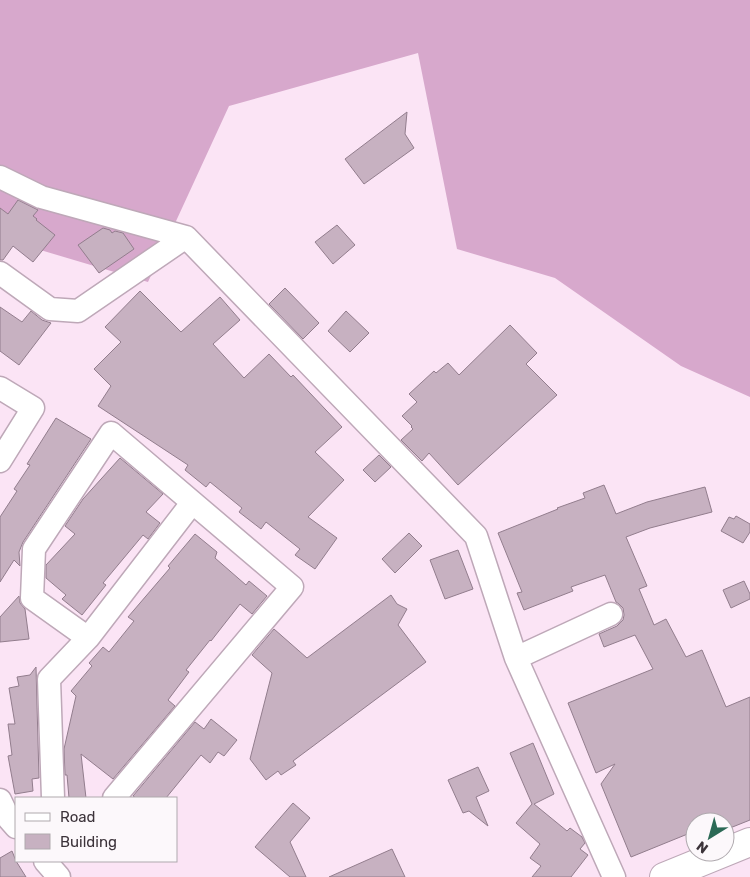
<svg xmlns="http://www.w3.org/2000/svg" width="750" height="877" font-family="Rubik,sans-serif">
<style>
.forest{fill:#d7a8cc}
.building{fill:#c7b1c1;stroke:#927d8d}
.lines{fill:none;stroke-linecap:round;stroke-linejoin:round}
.minor-casing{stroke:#bea8b8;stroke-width:25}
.secondary-casing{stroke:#bea8b8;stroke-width:30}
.minor{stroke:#fff;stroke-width:22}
.secondary{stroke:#fff;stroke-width:28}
</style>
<rect width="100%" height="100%" fill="#fbe4f5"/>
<path class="forest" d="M0,0H750V397L681,366L555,278L457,249L418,53L229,106L148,282L0,238Z"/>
<path class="building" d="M407,112L405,134L414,148L364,184L345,159Z
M18,200L38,210L33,216L37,219L36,220L55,235L33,262L13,246L3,260H0V208L8,214Z
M337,225L355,245L333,264L315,242Z
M103,228L110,230L112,233L115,231L123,233L134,249L99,273L78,245Z
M285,288L319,323L303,339L269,304Z
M140,291L181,332L220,297L240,320L213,344L244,378L269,354L291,377L293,375L342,427L315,452L344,480L308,517L337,538L315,569L295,555L300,549L266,522L261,529L239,512L242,508L210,482L206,487L185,470L188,465L98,406L111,386L94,369L121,342L105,327Z
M0,307L22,322L31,311L42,320L51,323L19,365L0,351Z
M346,311L369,333L350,352L328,331Z
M510,325L537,353L526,364L557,395L458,485L429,453L422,461L401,440L413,429L411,427L412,426L402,416L417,402L409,394L434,371L436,373L448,363L459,375Z
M56,418L91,439L23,542L19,552L20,566L14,560L0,582V517L17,491L14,489L30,465L27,464Z
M379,455L391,467L375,482L363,470Z
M120,458L163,494L146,512L160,523L148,539L143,535L103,583L106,585L82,615L62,599L66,595L46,578V565L75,534L65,526L83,499Z
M604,485L616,514L647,502L705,487L712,512L650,528L626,537L647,586L639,589L654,625L666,619L686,657L702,650L726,707L750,697V820L725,830V819L717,822H695V831L631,857L601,784L615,764L596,773L568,703L653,669L635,635L604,647L599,634L617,626L623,620L624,615L623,608L619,604L616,602L605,575L571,587L573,591L524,610L517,593L522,592L498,533L558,509L557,508L585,498L583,493Z
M736,516L750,524V532L743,543L721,531L729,517L734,519Z
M409,533L422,546L395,573L382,559Z
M195,534L217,552L215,558L246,585L249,581L267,596L252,614L240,604L211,641L210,640L186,670L189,672L168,700L175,706L113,779L81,754L86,798H69L67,775H65L64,749L76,696L71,691L92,666L89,663L103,647L109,652L134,621L128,617L170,568L168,566Z
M458,550L473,589L445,599L430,560Z
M744,581L750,594V599L731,608L723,590Z
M391,595L397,604L407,609L398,625L426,662L293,761L296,765L281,775L278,771L266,780L250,759L272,673L252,655L274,629L307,658Z
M19,596L20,603L25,609L29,639L0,642V617Z
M36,667L39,778L32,779L33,791L15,794L8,756L12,755L8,724H15L9,688L19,686L17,677L30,675Z
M211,719L237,740L224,756L218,752L210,763L201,755L166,798H136L133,796L195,722L204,729Z
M533,743L554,794L534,804L567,831L570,828L582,837L585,843L580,849L588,855L571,877H532L541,866L530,858L540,844L516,823L532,804L510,753Z
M478,767L489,791L476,797L488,826L469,811L463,813L448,780Z
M293,803L310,818L290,842L306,877H290L255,847Z
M392,849L405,877H329Z
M12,851L16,861L26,877H0V858Z"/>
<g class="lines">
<g class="minor-casing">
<path id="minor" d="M0,177L41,197L186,237L476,536L516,658L614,877
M0,273L50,309L78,311L186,237
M0,388L33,408L0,461
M88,638L192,503
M516,658L611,614
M53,798L49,679L88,638L32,598L34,549L111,433L292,587L114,798
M0,800L9,819L16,827
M45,861L59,877"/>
</g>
<g class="secondary-casing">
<path id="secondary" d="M664,877L750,842"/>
</g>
<use href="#minor" class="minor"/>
<use href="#secondary" class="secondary"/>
</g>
<rect x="15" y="797" width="162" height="65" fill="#fcf8fb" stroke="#afa9ae"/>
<rect x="25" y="813" width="25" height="8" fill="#ffffff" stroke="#afa9ae"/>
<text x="60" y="822" font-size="15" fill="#3c333a">Road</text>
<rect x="25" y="834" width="25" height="15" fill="#c7b1c1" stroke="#afa9ae"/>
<text x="60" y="847" font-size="15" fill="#3c333a">Building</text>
<g transform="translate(710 837) rotate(217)"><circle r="24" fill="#fcf8fb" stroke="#afa9ae"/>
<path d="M0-4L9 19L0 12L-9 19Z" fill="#2b6955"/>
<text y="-8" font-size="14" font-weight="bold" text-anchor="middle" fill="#3c333a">N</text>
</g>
</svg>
